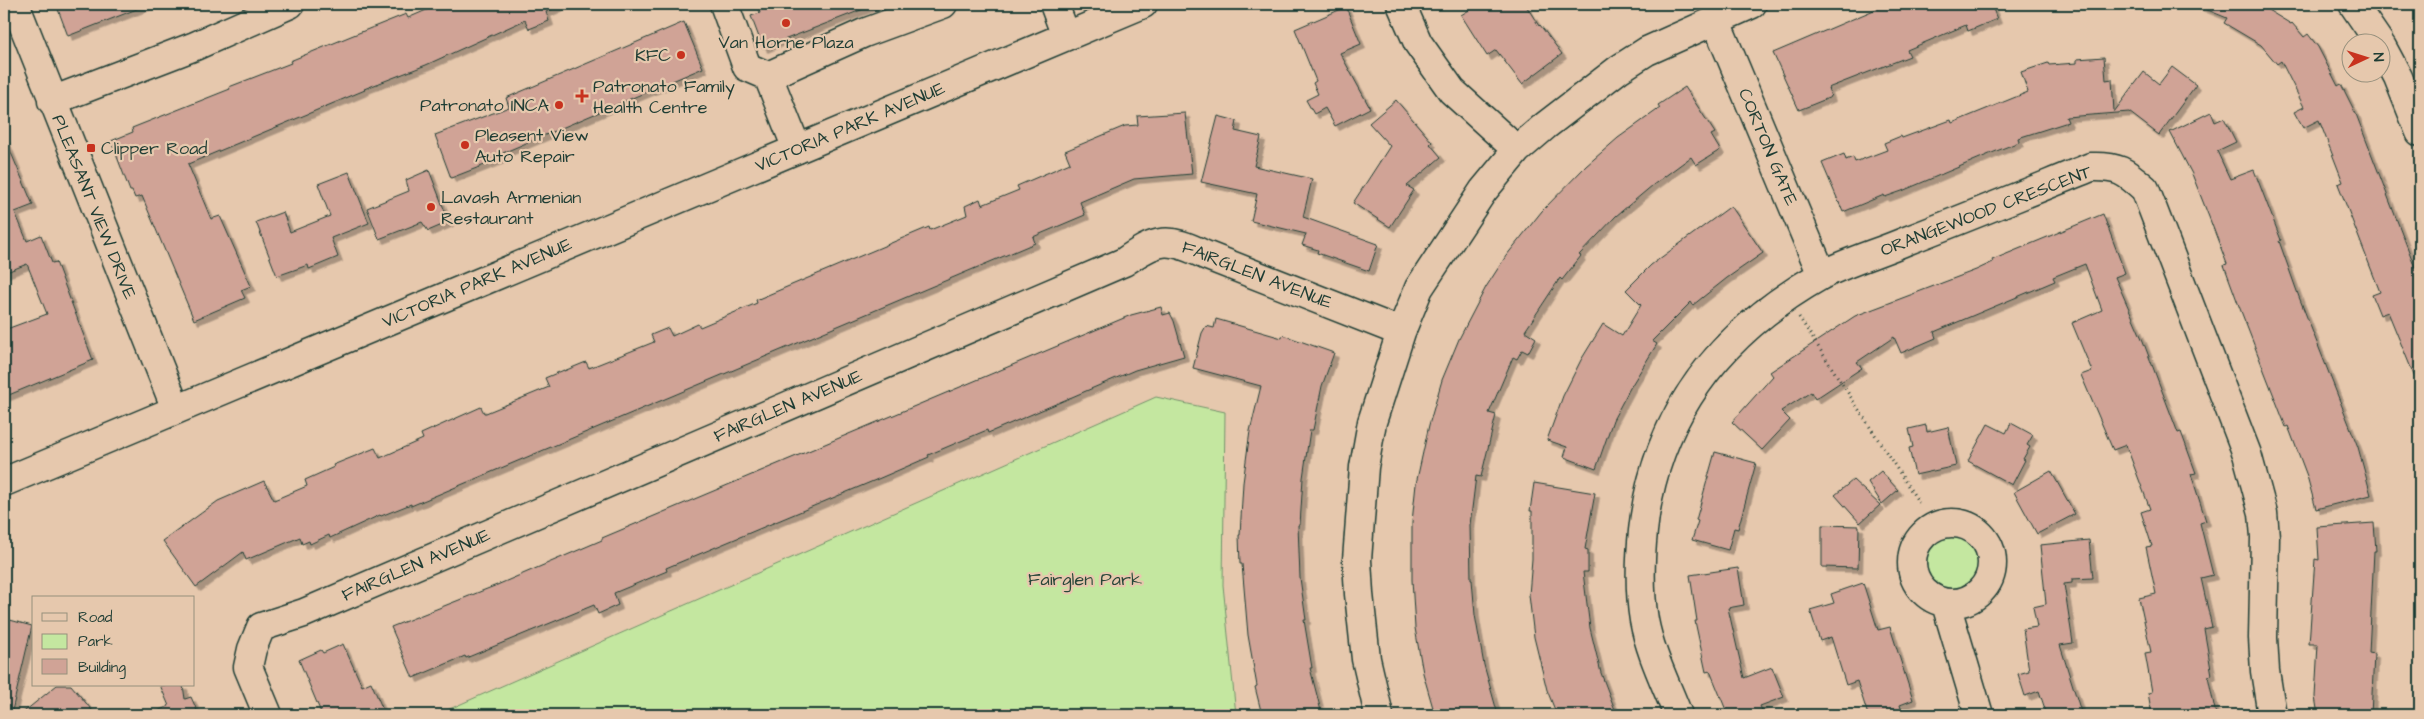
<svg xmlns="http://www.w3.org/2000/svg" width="2424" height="719" font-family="'Architects Daughter',sans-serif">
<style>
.green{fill:#c4e7a0;stroke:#72926a}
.building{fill:#d0a396;stroke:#1f3d34;filter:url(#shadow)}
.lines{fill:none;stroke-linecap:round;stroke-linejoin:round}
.minor-casing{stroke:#1f3d34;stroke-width:31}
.major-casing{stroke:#1f3d34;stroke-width:31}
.path{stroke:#1f3d34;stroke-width:3;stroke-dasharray:1 4;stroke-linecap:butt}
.minor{stroke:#e6c8ad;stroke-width:28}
.major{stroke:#e6c8ad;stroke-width:28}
.poi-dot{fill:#c8321e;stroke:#e6c8ad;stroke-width:2}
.labels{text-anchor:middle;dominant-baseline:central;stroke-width:4.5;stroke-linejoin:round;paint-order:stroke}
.poi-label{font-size:18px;fill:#1f3d34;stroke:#e6c8ad;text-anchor:start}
.street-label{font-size:18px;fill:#1f3d34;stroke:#e6c8ad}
.park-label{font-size:18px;fill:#274639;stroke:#e6c8ad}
</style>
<defs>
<filter id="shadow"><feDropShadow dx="4.5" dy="4.5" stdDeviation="0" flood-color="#0004"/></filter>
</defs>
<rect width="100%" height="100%" fill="#e6c8ad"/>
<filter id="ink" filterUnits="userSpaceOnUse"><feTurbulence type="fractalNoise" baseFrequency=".02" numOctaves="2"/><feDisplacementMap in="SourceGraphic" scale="10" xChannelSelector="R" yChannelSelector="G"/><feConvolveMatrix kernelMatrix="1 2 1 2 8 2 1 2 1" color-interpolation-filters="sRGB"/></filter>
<g filter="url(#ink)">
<path class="green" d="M1156,397L1225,412L1223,585L1236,715H436Z
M1926 563a26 26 0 1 1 52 0a26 26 0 1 1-52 0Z"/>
<path class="building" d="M56,4H147V5L68,36Z
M440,4H564L546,12L549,21L529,29L525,20L426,65L364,89L365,90L188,164L211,219L220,216L251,286L241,290L245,298L194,320L142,196L135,198L132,191H130L111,141L133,132L132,128L230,89L229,87L291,63L290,61L351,36L406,14L408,18Z
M757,4H874V5L763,48L751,16L760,13Z
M1479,4H1525L1539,26L1540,25L1562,54L1522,84L1496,50L1487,56L1461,15Z
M1888,4H1991L1997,19L1968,31L1966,25L1907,50L1910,56L1828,88L1831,97L1799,110L1773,53Z
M2193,4H2258L2291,24L2292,23L2304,37L2308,34L2318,47L2338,86L2341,84L2356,114L2420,280V390L2388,312L2380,315L2372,295L2380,292L2338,184L2343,182L2319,120L2303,128L2294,112L2304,107L2281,61L2277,64L2261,45L2224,23L2227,18Z
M1346,7L1361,44L1340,53L1370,108L1335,126L1325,108L1314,114L1306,100L1318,94L1313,83L1316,81L1295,29Z
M684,22L703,68L498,155L500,159L451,178L435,135L509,107L506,98Z
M2104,57L2106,80L2112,79L2114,112L2144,72L2159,84L2172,67L2196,85L2159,135L2129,112L2066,117L2068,122L2018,138L2019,142L1999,150L1902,191L1885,197L1884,195L1843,212L1822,163L1844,154L1846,160L1853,157L1855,162L1887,150L1884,143L1901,136L1902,138L1951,120L1952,123L2028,92L2021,72L2048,63L2049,65L2077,63V59Z
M1685,87L1715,133L1711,135L1720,150L1696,165L1691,157L1653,185L1616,216L1579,255L1581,256L1562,280L1560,278L1525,331L1536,338L1528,353L1522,350L1517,359L1513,357L1489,413L1496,415L1481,477L1476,476L1470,525L1471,580H1472L1475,615L1484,665L1498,715H1435L1423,673L1415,628L1412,580V522L1416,484L1429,425L1442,380L1459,339L1486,287L1506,256L1542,211L1586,166L1618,138L1660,108L1658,105Z
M1396,100L1432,142L1430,144L1441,157L1407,186L1414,190L1390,227L1353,203L1390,146L1369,123Z
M2211,112L2215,122L2224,118L2236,142L2217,151L2230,179L2254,170L2281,240L2279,241L2299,297L2358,447L2371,495L2316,509L2307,476L2288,426L2286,427L2239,306L2224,265L2227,264L2209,217L2192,174L2170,132Z
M1185,113L1192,174L1134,179L1080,202L1085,215L1033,237L1035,243L672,396L411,506V504L381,516L380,515L330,538L329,535L310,544L309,541L302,544L300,537L246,560L243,552L196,587L163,541L218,501L264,481L274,500L307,486L305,480L334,467L333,465L375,448L380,458L423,439L421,434L481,407L484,413H486L549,387L545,378L564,370V371L586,362L589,368L654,342L651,335L668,328L672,336L698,324L700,327L757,303L756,300L929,227L930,230L967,215L965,206L980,199L982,205L1019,190L1017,186L1070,163L1065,151L1125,126L1138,125L1137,116Z
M1218,116L1237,121L1235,131L1261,137L1254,166L1312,179L1303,217L1378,244L1369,271L1317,253L1318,250L1302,245L1306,234L1251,221L1257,194L1201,182Z
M4,136L33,205L15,212L27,241L41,235L52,263L56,262L93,360L4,397V330L47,314L27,264L4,273Z
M429,170L449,222L428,231L422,222L379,239L367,208L409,191L406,180Z
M349,172L369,223L331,238L338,257L309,269L308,265L277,276L256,222L283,212L290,232L330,216L318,184Z
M1731,206L1763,253L1727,278L1693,305L1691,302L1652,341L1657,344L1630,388L1613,420L1596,469L1564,457L1567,447L1547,440L1563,396L1581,360L1603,324L1622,336L1641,305L1626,290L1651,265Z
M2103,214L2125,273L2115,277L2143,341L2178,433L2181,432L2196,473L2191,474L2206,521L2200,523L2213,575L2201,578L2212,627L2204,629L2212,675L2208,676L2216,715H2152L2148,693L2152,692L2145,653L2151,652L2139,598L2156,594L2146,547L2152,546L2141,512L2150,509L2126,445L2113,450L2081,375L2092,371L2072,323L2102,310L2085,264L2053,277L2055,281L1934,332L1936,338L1901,353L1894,337L1857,362L1862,368L1815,399L1811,392L1781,411L1790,420L1762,450L1732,422L1773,376L1770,372L1855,316L1976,270L1993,262L1992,260Z
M1161,307L1163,315L1170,313L1174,321L1184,356L1135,370L988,433L987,430L928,455L929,457L878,479L666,568L667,571L614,593L618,605L598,614L594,605L466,658L465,656L413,678L391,627L497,585L602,540V538L1131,315Z
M1216,319L1282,338L1283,335L1334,353L1322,386L1313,430H1310L1303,478L1300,525H1298L1300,578L1306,620H1304L1312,668H1310L1322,715H1298L1297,710L1275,715H1262L1255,687L1257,686L1248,635L1242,564H1240L1239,535H1240L1243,483L1250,431L1261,386L1193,368L1202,333L1206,326L1214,328Z
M2011,423L2033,435L2027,445L2030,447L2023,459L2025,460L2012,485L1968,461L1988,424L2006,433Z
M1926,425L1927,432L1948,427L1956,466L1915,475L1909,448L1913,447L1909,429Z
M1715,452L1756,463L1738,529L1734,528L1728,550L1692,540L1698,521L1696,520Z
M1881,471L1898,490L1882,504L1868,482Z
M2051,471L2075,514L2037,534L2014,492Z
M1853,480L1880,505L1860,523L1835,495Z
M1534,483L1595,493L1585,549L1588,550V572H1583L1590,628L1601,673L1617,715H1557L1547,690L1534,637L1529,595L1532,559V511H1530Z
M2374,523L2376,551H2374L2369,653L2374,654L2371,715H2318L2315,697L2318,644H2309L2315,559L2319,560L2317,527Z
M1822,525L1859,526L1858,568L1822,567Z
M2089,540L2093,578L2072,579V583L2064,584L2073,643L2060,645L2082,715H2047L2039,691L2025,696L2018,674L2029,671L2023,629L2037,627L2033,607L2046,604L2040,545Z
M1738,568L1744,605L1728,608L1744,678L1772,667L1784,697L1760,706L1764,715H1728L1710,671L1706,672L1695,621H1697L1690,575Z
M1863,583L1878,630L1890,627L1913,700L1900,705L1903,715H1868L1857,681L1846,685L1831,637L1820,641L1810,610L1834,603L1831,594Z
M10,620L32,626L11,715H4V629L8,630Z
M343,644L362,686L371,682L383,710L370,715H322L299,660L321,650L323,653Z
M57,685H71L96,715H20Z
M160,685H183L185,699L191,697L199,715H148L169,706Z"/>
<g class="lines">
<g class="minor-casing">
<path id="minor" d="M15,4L176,409
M724,4L747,67L768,76L864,33L943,4
M1054,4L1066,36
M1401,4L1418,43L1452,91L1517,150
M2353,4L2379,42
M1715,19L1822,275
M2382,47L2398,77L2420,132
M768,76L797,149
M52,101L195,46L290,4
M1912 563a40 40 0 1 1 80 0a40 40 0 1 1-80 0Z
M1946,604L1979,715
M268,715L248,667L252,649L261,627L304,613L1124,262C1157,239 1167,236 1205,255L1401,332
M1379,715L1366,659L1359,594L1357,560L1364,467L1372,422L1401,332L1419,288L1483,191L1517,150L1545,126L1619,69L1647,51L1752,4
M1678,715C1666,684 1650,653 1644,620C1639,590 1640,561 1643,531C1655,416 1720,333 1820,276C1846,262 1878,253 1906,241C1968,217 2029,192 2091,167C2118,166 2125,171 2145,189L2247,454L2263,513L2265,537L2263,638L2265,671L2272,715"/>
</g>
<g class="major-casing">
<path id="major" d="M4,482L1143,4"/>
</g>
<path class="path" d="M1799,317L1921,506"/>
<use href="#minor" class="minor"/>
<use href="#major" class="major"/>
</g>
</g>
<g class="poi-dot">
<circle cx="786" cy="23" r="5"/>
<circle cx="681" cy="55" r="5"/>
<path d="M579.5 88.5h5v5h5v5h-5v5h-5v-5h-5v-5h5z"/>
<circle cx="559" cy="105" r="5"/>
<circle cx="465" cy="145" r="5"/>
<rect x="86" y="143" width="10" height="10" rx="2.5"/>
<circle cx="431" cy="207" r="5"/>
</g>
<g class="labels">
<g class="poi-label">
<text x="786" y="42" text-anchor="middle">Van Horne Plaza</text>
<text x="671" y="55" text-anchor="end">KFC</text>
<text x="593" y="86">Patronato Family<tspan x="593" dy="21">Health Centre</tspan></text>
<text x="549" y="105" text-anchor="end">Patronato INCA</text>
<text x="475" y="135">Pleasent View<tspan x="475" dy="21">Auto Repair</tspan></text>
<text x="101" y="148">Clipper Road</text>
<text x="441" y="197">Lavash Armenian<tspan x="441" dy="21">Restaurant</tspan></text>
</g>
<g class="street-label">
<text transform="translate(850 127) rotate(-23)">VICTORIA PARK AVENUE</text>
<text transform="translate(1768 147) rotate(67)">CORTON GATE</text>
<text transform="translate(94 207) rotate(68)">PLEASANT VIEW DRIVE</text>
<text transform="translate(1986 211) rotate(-21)">ORANGEWOOD CRESCENT</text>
<text transform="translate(1257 275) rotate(21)">FAIRGLEN AVENUE</text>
<text transform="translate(477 283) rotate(-23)">VICTORIA PARK AVENUE</text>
<text transform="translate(788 406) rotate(-23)">FAIRGLEN AVENUE</text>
<text transform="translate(416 565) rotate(-23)">FAIRGLEN AVENUE</text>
</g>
<g class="park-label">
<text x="1085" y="579">Fairglen Park</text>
</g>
</g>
<rect width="2424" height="719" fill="none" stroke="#e6c8ad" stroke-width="20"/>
<rect x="10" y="10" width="2404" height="699" fill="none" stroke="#1f3d34" stroke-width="2" filter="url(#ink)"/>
<rect x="32" y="596" width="162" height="90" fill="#e6c8ad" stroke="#96907d"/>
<rect x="42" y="613" width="25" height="8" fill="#e6c8ad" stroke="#96907d"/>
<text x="78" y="622" font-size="15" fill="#1f3d34">Road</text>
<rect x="42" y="634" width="25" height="15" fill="#c4e7a0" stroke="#96907d"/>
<text x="78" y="646" font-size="15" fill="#1f3d34">Park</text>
<rect x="42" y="659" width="25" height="15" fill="#d0a396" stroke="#96907d"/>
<text x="78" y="672" font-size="15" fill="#1f3d34">Building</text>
<g transform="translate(2366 58) rotate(86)"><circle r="24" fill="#e6c8ad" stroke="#96907d"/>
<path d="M0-4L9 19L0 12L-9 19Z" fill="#c8321e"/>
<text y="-8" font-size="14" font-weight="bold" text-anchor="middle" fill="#1f3d34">N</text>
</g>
</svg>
